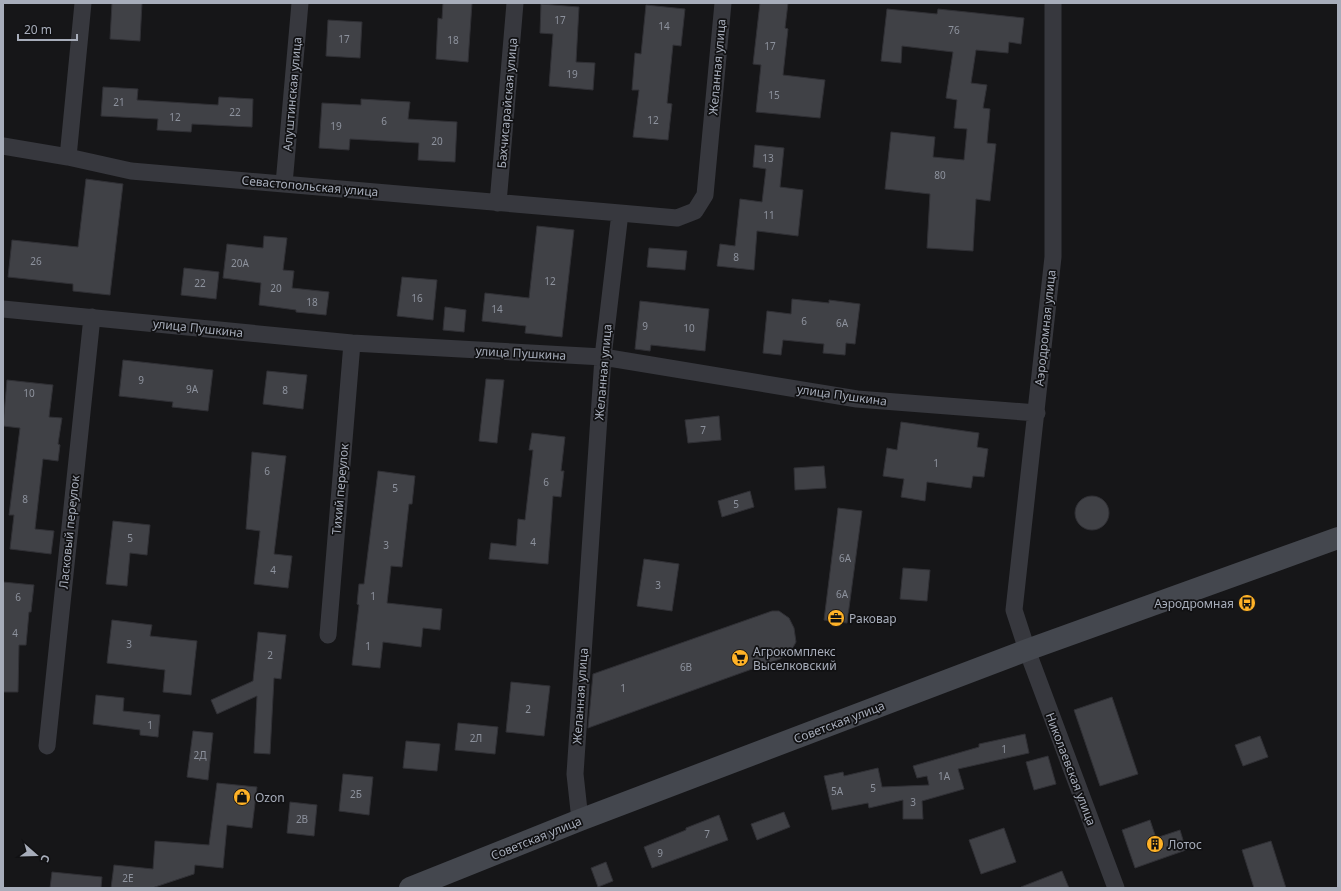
<svg xmlns="http://www.w3.org/2000/svg" width="1341" height="891" font-family="'Noto Sans',sans-serif">
<style>
.building{fill:#404146;stroke:#303035}
.lines{fill:none;stroke-linecap:round;stroke-linejoin:round}
.minor{stroke:#37383e;stroke-width:17}
.secondary{stroke:#44474e;stroke-width:22}
.labels{text-anchor:middle;dominant-baseline:central;stroke-width:3.5;stroke-linejoin:round;paint-order:stroke}
.number-label{font-size:10px;fill:#8d929d}
.street-label{font-size:12px;fill:#a7adba;stroke:#111113}
.poi-label{font-size:12px;fill:#a7adba;stroke:#111113;text-anchor:start}
</style>
<rect width="100%" height="100%" fill="#161618"/>
<path class="building" d="M112,3H142L140,41L110,39Z
M443,3H472L468,62L436,59L438,18L442,19Z
M760,3H788L785,28L788,29L783,75L825,80L820,118L756,112L761,65L753,64Z
M541,4L579,7L576,62L595,63L593,90L549,86L553,34L540,33Z
M646,5L685,9L681,46L673,45L667,103L672,104L668,140L633,137L639,90H632L635,53L641,54Z
M887,9L937,14L938,9L1024,18L1021,44L1009,42L1008,53L976,50L971,83L987,85L983,108L990,109L987,143L996,144L990,201L976,199L973,251L927,248L930,194L885,189L891,132L935,137L933,157L964,160L967,129L954,128L957,100L946,98L953,52L902,46L901,63L881,61Z
M328,20L362,22L360,58L326,56Z
M103,87L138,89L137,100L218,105L219,97L253,99L252,127L192,124L191,132L157,130L158,119L101,116Z
M361,99L410,102L408,119L457,122L455,162L418,160L419,143L350,139L349,150L319,148L322,103L361,105Z
M755,145L784,148L780,187L803,190L798,236L757,231L754,270L717,266L720,244L735,246L740,199L762,202L766,169L753,167Z
M86,179L123,184L110,295L73,291V284L8,277L12,240L78,247Z
M537,226L574,230L562,337L525,333L526,326L482,321L485,293L529,298Z
M264,236L287,238L283,270L294,271L292,288L329,292L326,315L296,312V310L259,305L261,283L223,278L227,244L263,248Z
M649,248L687,251L685,270L647,267Z
M184,268L219,272L216,299L181,295Z
M402,277L437,280L433,320L397,316Z
M792,299L829,303V300L860,304L855,344L846,343L845,355L823,353L824,344L783,340L781,355L763,353L767,311L791,314Z
M640,301L709,309L705,351L651,345L650,351L635,349Z
M445,307L466,310L464,332L443,330Z
M123,360L213,370L208,411L172,407L173,402L119,396Z
M267,371L307,375L303,409L263,404Z
M486,379L504,380L497,443L479,441Z
M7,380L53,385L49,417L62,418L58,444L60,445L58,461L43,459L35,529L54,531L51,554L10,549L14,515H9L20,428L3,426Z
M719,416L721,440L688,443L685,420Z
M901,422L979,433L977,447L988,449L984,477L973,476L971,488L927,482L925,501L901,497L904,479L883,476L887,448L897,450Z
M532,433L565,437L561,471H564L561,497L553,496L548,564L489,559L491,543L516,546L518,519L525,520L533,450H529Z
M252,452L286,456L274,554L292,556L288,588L254,584L260,531L246,529Z
M824,466L826,488L795,490L794,468Z
M378,471L415,476L412,504H409L402,567L391,566L387,603L442,609L440,630L423,628L421,647L383,642L380,668L352,665L359,605L357,604L359,584H364Z
M750,491L754,507L722,517L718,501Z
M1075 513a17 17 0 1 1 34 0a17 17 0 1 1-34 0Z
M838,508L862,511L847,623L824,620Z
M113,521L150,525L147,555L130,553L127,586L106,584Z
M644,559L679,564L672,611L637,606Z
M903,568L930,570L927,601L900,599Z
M3,582L34,585L31,612H29L26,645H19L18,692H3Z
M772,611H779L789,618L794,628L796,642L790,653L780,659L588,728L593,674Z
M112,620L152,625L150,636L197,641L191,695L163,692L165,670L107,663Z
M258,632L286,635L281,679L274,678L270,754L254,753L257,696L217,714L211,700L253,681Z
M511,682L550,686L544,736L506,732Z
M96,695L124,698L123,711L160,715L158,737L140,735V730L93,724Z
M1112,697L1138,774L1100,786L1074,710Z
M458,723L498,727L495,754L455,750Z
M193,731L213,733L208,780L187,777Z
M1025,734L1029,753L958,769L964,789L922,801L923,819H903V800L869,808L868,803L832,810L824,776L843,772L844,776L878,768L882,787L929,785L927,776L917,778L913,766L979,747V744Z
M1260,736L1268,757L1243,766L1235,745Z
M406,741L440,744L437,771L403,768Z
M1048,756L1056,784L1034,790L1026,762Z
M343,774L373,777L369,815L339,811Z
M217,783L257,787L252,828L227,825L223,868L195,865L194,874L152,888H111L114,865L153,869L155,841L209,845Z
M290,802L317,805L314,836L287,833Z
M784,812L790,827L757,840L751,824Z
M719,815L728,840L652,868L644,847L686,830V828Z
M1150,820L1156,838L1180,830L1186,850L1135,868L1122,830Z
M1004,828L1016,862L981,874L969,840Z
M1271,841L1286,888H1254L1242,850Z
M606,862L613,881L598,887L591,868Z
M1062,871L1069,888H1021V887Z
M52,872L102,877L101,888H50Z"/>
<g class="lines">
<path class="minor" d="M1053,3V257L1014,610L1027,650L1116,888
M3,146L68,157L131,171L620,213
M68,157L83,3
M284,184L300,3
M498,203L515,3
M3,309L352,343L603,357L857,399L1037,413
M328,635L352,343
M47,746L92,317
M580,820L575,774L603,357L620,213L677,218L695,211L705,195L723,3"/>
<path class="secondary" d="M410,888L580,820L1027,650L1338,538"/>
</g>
<defs>
<g id="bus-disc" transform="scale(0.9)"><circle r="9.5" fill="#ffb227" stroke="#111113"/><path d="M-5-6H5V4H4V6H2V4H-2V6H-4V4H-5ZM-3.5-4V0h7V-4ZM-3.5 1.2v1.5H-2V1.2ZM2 1.2v1.5H3.5V1.2Z" fill="#111"/></g>
<g id="office-disc" transform="scale(0.9)"><circle r="9.5" fill="#ffb227" stroke="#111113"/><path d="M-6-3h4V-5.5h4V-3h4V5H-6ZM-1-4.5V-3h2v-1.5ZM-6 0V1H6V0Z" fill="#111"/></g>
<g id="supermarket-disc" transform="scale(0.9)"><circle r="9.5" fill="#ffb227" stroke="#111113"/><path d="M-6-5.5h2.5l.6 2H6L4.5 2H-2.5L-4.4-4H-6ZM-1.5 3.2a1.3 1.3 0 1 0 .1 0ZM3 3.2a1.3 1.3 0 1 0 .1 0Z" fill="#111"/></g>
<g id="shop-disc" transform="scale(0.9)"><circle r="9.5" fill="#ffb227" stroke="#111113"/><path d="M-5-2.5h2.3a2.7 3.5 0 0 1 5.4 0H5L5.5 6h-11ZM-1.5-2.5h3a1.5 2.3 0 0 0-3 0Z" fill="#111"/></g>
<g id="building-disc" transform="scale(0.9)"><circle r="9.5" fill="#ffb227" stroke="#111113"/><path d="M-4-6H4V6H1V3H-1V6H-4ZM-2.5-4.3h1.7v1.8h-1.7ZM.8-4.3h1.7v1.8H.8ZM-2.5-1h1.7V.8h-1.7ZM.8-1h1.7V.8H.8Z" fill="#111"/></g>
</defs>
<g fill-rule="evenodd">
<use href="#bus-disc" x="1247" y="603"/>
<use href="#office-disc" x="836" y="618"/>
<use href="#supermarket-disc" x="740" y="658"/>
<use href="#shop-disc" x="242" y="797"/>
<use href="#building-disc" x="1155" y="844"/>
</g>
<g class="labels">
<g class="number-label">
<text x="560" y="20">17</text>
<text x="664" y="26">14</text>
<text x="954" y="30">76</text>
<text x="344" y="39">17</text>
<text x="453" y="40">18</text>
<text x="770" y="46">17</text>
<text x="572" y="74">19</text>
<text x="774" y="95">15</text>
<text x="119" y="102">21</text>
<text x="235" y="112">22</text>
<text x="175" y="117">12</text>
<text x="653" y="120">12</text>
<text x="384" y="121">6</text>
<text x="336" y="126">19</text>
<text x="437" y="141">20</text>
<text x="768" y="158">13</text>
<text x="940" y="175">80</text>
<text x="769" y="215">11</text>
<text x="736" y="257">8</text>
<text x="36" y="261">26</text>
<text x="240" y="263">20А</text>
<text x="550" y="281">12</text>
<text x="200" y="283">22</text>
<text x="276" y="288">20</text>
<text x="417" y="298">16</text>
<text x="312" y="302">18</text>
<text x="497" y="309">14</text>
<text x="804" y="321">6</text>
<text x="842" y="323">6А</text>
<text x="645" y="326">9</text>
<text x="689" y="328">10</text>
<text x="141" y="380">9</text>
<text x="192" y="389">9А</text>
<text x="285" y="390">8</text>
<text x="29" y="393">10</text>
<text x="703" y="430">7</text>
<text x="936" y="463">1</text>
<text x="267" y="471">6</text>
<text x="546" y="482">6</text>
<text x="395" y="488">5</text>
<text x="25" y="499">8</text>
<text x="736" y="504">5</text>
<text x="130" y="538">5</text>
<text x="533" y="542">4</text>
<text x="386" y="545">3</text>
<text x="845" y="558">6А</text>
<text x="273" y="570">4</text>
<text x="658" y="585">3</text>
<text x="842" y="594">6А</text>
<text x="373" y="596">1</text>
<text x="18" y="597">6</text>
<text x="15" y="633">4</text>
<text x="129" y="644">3</text>
<text x="368" y="646">1</text>
<text x="270" y="655">2</text>
<text x="686" y="667">6В</text>
<text x="623" y="688">1</text>
<text x="528" y="709">2</text>
<text x="150" y="725">1</text>
<text x="476" y="738">2Л</text>
<text x="1004" y="749">1</text>
<text x="200" y="755">2Д</text>
<text x="944" y="776">1А</text>
<text x="873" y="788">5</text>
<text x="837" y="791">5А</text>
<text x="356" y="794">2Б</text>
<text x="913" y="802">3</text>
<text x="302" y="819">2В</text>
<text x="707" y="834">7</text>
<text x="660" y="853">9</text>
<text x="128" y="878">2Е</text>
</g>
<g class="street-label">
<text transform="translate(717 67) rotate(-85)">Желанная улица</text>
<text transform="translate(292 94) rotate(-85)">Алуштинская улица</text>
<text transform="translate(507 103) rotate(-85)">Бахчисарайская улица</text>
<text transform="translate(310 186) rotate(5)">Севастопольская улица</text>
<text transform="translate(198 328) rotate(6)">улица Пушкина</text>
<text transform="translate(1045 328) rotate(-84)">Аэродромная улица</text>
<text transform="translate(521 353) rotate(3)">улица Пушкина</text>
<text transform="translate(603 372) rotate(-85)">Желанная улица</text>
<text transform="translate(842 395) rotate(8)">улица Пушкина</text>
<text transform="translate(340 489) rotate(-85)">Тихий переулок</text>
<text transform="translate(69 532) rotate(-84)">Ласковый переулок</text>
<text transform="translate(580 696) rotate(-86)">Желанная улица</text>
<text transform="translate(839 722) rotate(-21)">Советская улица</text>
<text transform="translate(1071 769) rotate(69)">Николаевская улица</text>
<text transform="translate(536 838) rotate(-22)">Советская улица</text>
</g>
<g class="poi-label">
<text x="1234" y="603" text-anchor="end">Аэродромная</text>
<text x="849" y="618">Раковар</text>
<text x="753" y="651">Агрокомплекс<tspan x="753" dy="14">Выселковский</tspan></text>
<text x="255" y="797">Ozon</text>
<text x="1168" y="844">Лотос</text>
</g>
</g>
<rect width="1341" height="891" fill="none" stroke="#a7adba" stroke-width="8"/>
<g transform="translate(36 855) rotate(110)" stroke="#111113" stroke-width="3" paint-order="stroke">
<path d="M0-3L7 15L0 10L-7 15Z" fill="#a7adba"/>
<text y="-6" font-size="11" font-weight="bold" text-anchor="middle" fill="#a7adba">С</text>
</g>
<path d="M18 34v6h59v-6" fill="none" stroke="#a7adba" stroke-width="2"/>
<text x="24" y="34" font-size="12" fill="#a7adba" stroke="#111113" stroke-width="3" paint-order="stroke">20 m</text>
</svg>
